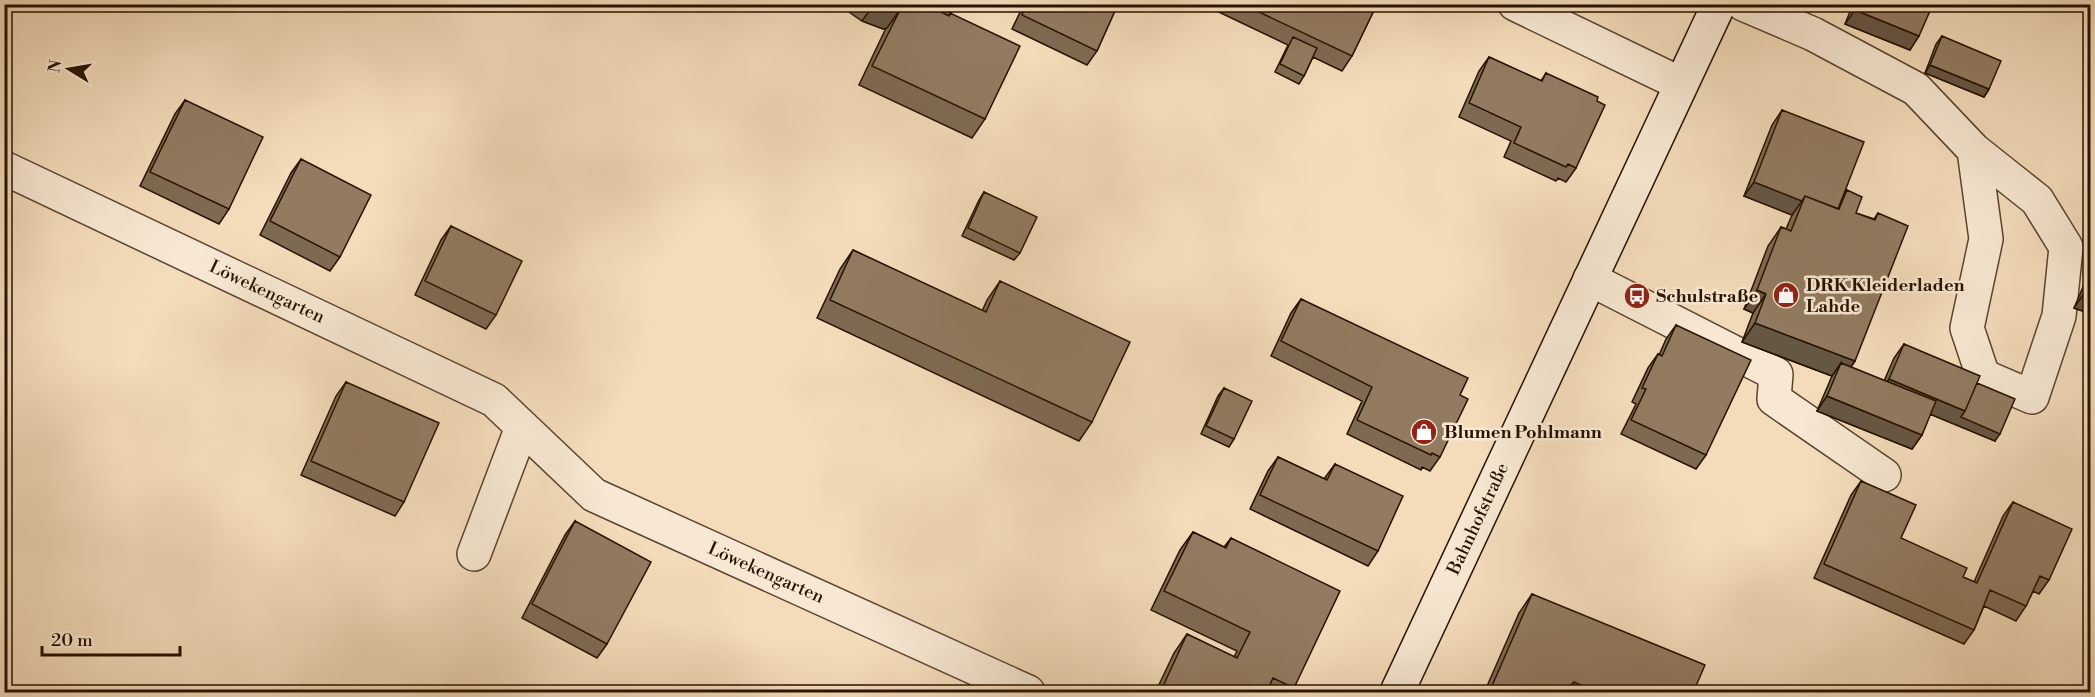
<svg xmlns="http://www.w3.org/2000/svg" width="2095" height="697" font-family="'Libre Bodoni',serif">
<style>
.lines{fill:none;stroke-linecap:round;stroke-linejoin:round}
.street-casing{stroke:#5a442f;stroke-width:36}
.secondary-casing{stroke:#271200;stroke-width:36}
.street{stroke:#f8e8d3;stroke-width:33}
.secondary{stroke:#f8e8d3;stroke-width:33}
.wall{fill:#7e6a53;stroke:#271200;stroke-width:1.5}
.shaded-wall{fill:#665644;stroke:#271200;stroke-width:1.5}
.building{fill:#927b61;stroke:#271200;stroke-width:1.5}
.labels{text-anchor:middle;dominant-baseline:central;stroke-width:5;stroke-linejoin:round;paint-order:stroke}
.poi-label{font-size:18px;font-weight:bold;fill:#271200;stroke:#f8e8d3;text-anchor:start}
.street-label{font-size:18px;fill:#271200;stroke:#f8e8d3}
</style>
<rect width="100%" height="100%" fill="#f4dcbb"/>
<filter id="stains"><feTurbulence type="fractalNoise" baseFrequency=".00333" numOctaves="4"/><feColorMatrix values="0 0 0 0 .2 0 0 0 0 .09 0 0 0 0 .02 0 0 0 .5 -.17"/></filter>
<radialGradient id="worn" r=".72"><stop offset=".6" stop-color="#630" stop-opacity="0"/><stop offset="1" stop-color="#630" stop-opacity=".3"/></radialGradient>
<g class="lines">
<g class="street-casing">
<path id="street" d="M1515,4L1681,84
M1743,4L1813,34L1916,89L1974,150L1986,239L1967,328L1983,376L2032,397L2059,316L2066,247L2037,200L1974,150
M4,168L494,400L594,495L1028,692
M1590,279L1776,374L1774,399L1884,475
M474,554L522,427"/>
</g>
<g class="secondary-casing">
<path id="secondary" d="M1397,692L1719,4"/>
</g>
<use href="#street" class="street"/>
<use href="#secondary" class="secondary"/>
</g>
<path class="wall" d="M848,4H955L951,13L985,119L972,138L859,85L886,28L883,29L862,21L846,10Z
M1024,4H1118L1097,51L1087,65L1012,29Z
M1202,4H1377L1352,56L1342,71L1313,57L1304,76L1299,84L1275,72L1288,45Z
M1853,4H1933L1910,50L1845,24Z
M1942,36L1989,89L1984,97L1925,73L1936,44Z
M1489,57L1541,81L1546,73L1576,168L1566,182L1558,178L1556,181L1504,157L1511,141L1459,117L1479,71Z
M185,100L229,209L219,224L140,186L175,114Z
M1782,110L1843,195L1847,190L1856,213L1874,219L1878,213L1855,361L1851,367L1884,381L1894,358L1904,344L1977,383L1995,441L1930,414L1922,435L1912,449L1817,411L1832,376L1742,342L1753,313L1744,309L1768,246L1781,227L1786,229L1792,215L1744,196L1772,125Z
M301,159L340,257L330,271L260,235L291,173Z
M984,192L1020,253L1014,260L962,236L979,200Z
M451,226L496,315L486,329L415,295L441,240Z
M853,250L982,311L987,300L1000,281L1092,422L1079,441L817,318L840,269Z
M2091,268V314L2074,308Z
M1301,299L1460,395L1440,457L1430,471L1422,467L1421,470L1347,434L1362,401L1271,356L1291,313Z
M1676,325L1706,455L1696,469L1621,434L1636,404L1632,402L1648,368L1658,354L1659,355L1666,339Z
M346,382L404,502L395,516L301,475L336,396Z
M1224,388L1234,439L1229,447L1201,434L1218,396Z
M1278,457L1324,479L1335,464L1378,551L1368,566L1250,509L1268,471Z
M1861,481L1901,538L1963,577L1974,582L2003,516L2013,502L2049,580L2039,594L2033,591L2026,606L2016,621L1984,606L1974,630L1964,644L1814,578L1851,495Z
M575,521L607,644L597,658L522,618L565,535Z
M1193,532L1224,547L1231,538L1294,688L1290,693H1155L1174,653L1187,634L1234,657L1237,651L1151,610L1180,550Z
M1532,594L1693,693H1484L1519,613Z"/>
<path class="shaded-wall" d="M874,4H892L902,7L887,28L883,29L862,21Z
M1855,10L1919,36L1910,50L1845,24Z
M1930,65L1989,89L1984,97L1925,73Z
M1754,182L1802,201L1792,215L1744,196Z
M1757,290L1766,294L1753,313L1744,309Z
M2084,293L2091,296V314L2074,308Z
M1755,323L1855,361L1841,380V363L1832,376L1742,342Z
M1889,379L1965,411L2000,434L1995,441L1879,393Z
M1827,396L1922,435L1912,449L1817,411Z
M1574,682L1583,686L1578,693H1564L1568,688Z"/>
<path class="building" d="M892,4H903L902,7H898Z
M903,4H925L949,16L950,13L1020,46L985,119L872,66Z
M933,4H955L951,13Z
M1027,4H1118L1097,51L1022,15Z
M1242,4H1377L1352,56Z
M1857,4H1933L1919,36L1855,10Z
M1942,36L2001,61L1989,89L1930,65Z
M1293,37L1317,48L1304,76L1280,64Z
M1489,57L1542,81L1546,73L1598,97L1597,101L1605,105L1576,168L1568,164L1566,167L1514,143L1521,127L1469,103Z
M185,100L263,137L229,209L150,172Z
M1782,110L1864,142L1838,209L1805,196L1802,201L1754,182Z
M301,159L371,195L340,257L270,221Z
M1847,190L1862,197L1856,213L1875,220L1878,213L1908,226L1855,361L1755,323L1766,294L1757,290L1781,227L1791,231L1805,196L1839,209Z
M984,192L1037,217L1020,253L968,228Z
M451,226L522,261L496,315L425,281Z
M853,250L986,312L1000,281L1130,342L1092,422L830,300Z
M2091,276V296L2084,293Z
M1301,299L1468,378L1460,395L1468,399L1440,457L1432,453L1431,455L1357,420L1372,387L1281,341Z
M1676,325L1751,360L1706,455L1631,420L1646,389L1642,388L1658,354L1662,356Z
M1904,344L1980,376L1965,411L1889,379Z
M1841,363L1936,401L1922,435L1827,396Z
M346,382L439,423L404,502L311,461Z
M1977,383L2015,399L2000,434L1961,417L1965,411Z
M1224,388L1252,401L1234,439L1206,426Z
M1278,457L1327,480L1335,464L1403,496L1378,551L1260,495Z
M1861,481L1916,505L1901,538L1967,568L1963,577L1977,583L2013,502L2072,529L2049,580L2040,576L2026,606L1990,590L1974,630L1824,564Z
M575,521L651,562L607,644L532,604Z
M1193,532L1226,548L1231,538L1340,591L1294,688L1273,678L1266,693H1160L1187,634L1237,658L1250,632L1164,591Z
M1532,594L1705,665L1693,693H1580L1583,686L1574,682L1568,688L1566,693H1486L1488,687L1491,688Z"/>
<defs>
<g id="shop-disc" transform="scale(1.35)"><circle r="9.5" fill="#8f2418" stroke="#f8e8d3"/><path d="M-5-2.5h2.3a2.7 3.5 0 0 1 5.4 0H5L5.5 6h-11ZM-1.5-2.5h3a1.5 2.3 0 0 0-3 0Z" fill="#fff"/></g>
<g id="bus-disc" transform="scale(1.35)"><circle r="9.5" fill="#8f2418" stroke="#f8e8d3"/><path d="M-5-6H5V4H4V6H2V4H-2V6H-4V4H-5ZM-3.5-4V0h7V-4ZM-3.5 1.2v1.5H-2V1.2ZM2 1.2v1.5H3.5V1.2Z" fill="#fff"/></g>
</defs>
<g fill-rule="evenodd">
<use href="#shop-disc" x="1786" y="295"/>
<use href="#bus-disc" x="1637" y="296"/>
<use href="#shop-disc" x="1424" y="432"/>
</g>
<g class="labels">
<g class="poi-label">
<text x="1806" y="285">DRK Kleiderladen<tspan x="1806" dy="21">Lahde</tspan></text>
<text x="1656" y="296">Schulstraße</text>
<text x="1444" y="432">Blumen Pohlmann</text>
</g>
<g class="street-label">
<text transform="translate(267 292) rotate(25)">Löwekengarten</text>
<text transform="translate(1478 519) rotate(-65)">Bahnhofstraße</text>
<text transform="translate(766 573) rotate(24)">Löwekengarten</text>
</g>
</g>
<rect width="2095" height="697" fill="none" stroke="#f4dcbb" stroke-width="24"/>
<rect x="6" y="6" width="2083" height="685" fill="none" stroke="#271200" stroke-width="3"/>
<rect x="12" y="12" width="2071" height="673" fill="none" stroke="#271200" stroke-width="1.5"/>
<g transform="translate(69 69) rotate(281)" stroke="#f8e8d3" stroke-width="4.5" paint-order="stroke">
<path d="M0-4.5L10 22L0 15L-10 22Z" fill="#271200"/>
<text y="-9" font-size="16" font-weight="bold" text-anchor="middle" fill="#271200">N</text>
</g>
<path d="M42 646v9h138v-9" fill="none" stroke="#271200" stroke-width="3"/>
<text x="51" y="646" font-size="18" fill="#271200" stroke="#f8e8d3" stroke-width="4.5" paint-order="stroke">20 m</text>
<rect width="100%" height="100%" filter="url(#stains)"/>
<rect width="100%" height="100%" fill="url(#worn)"/>
</svg>
